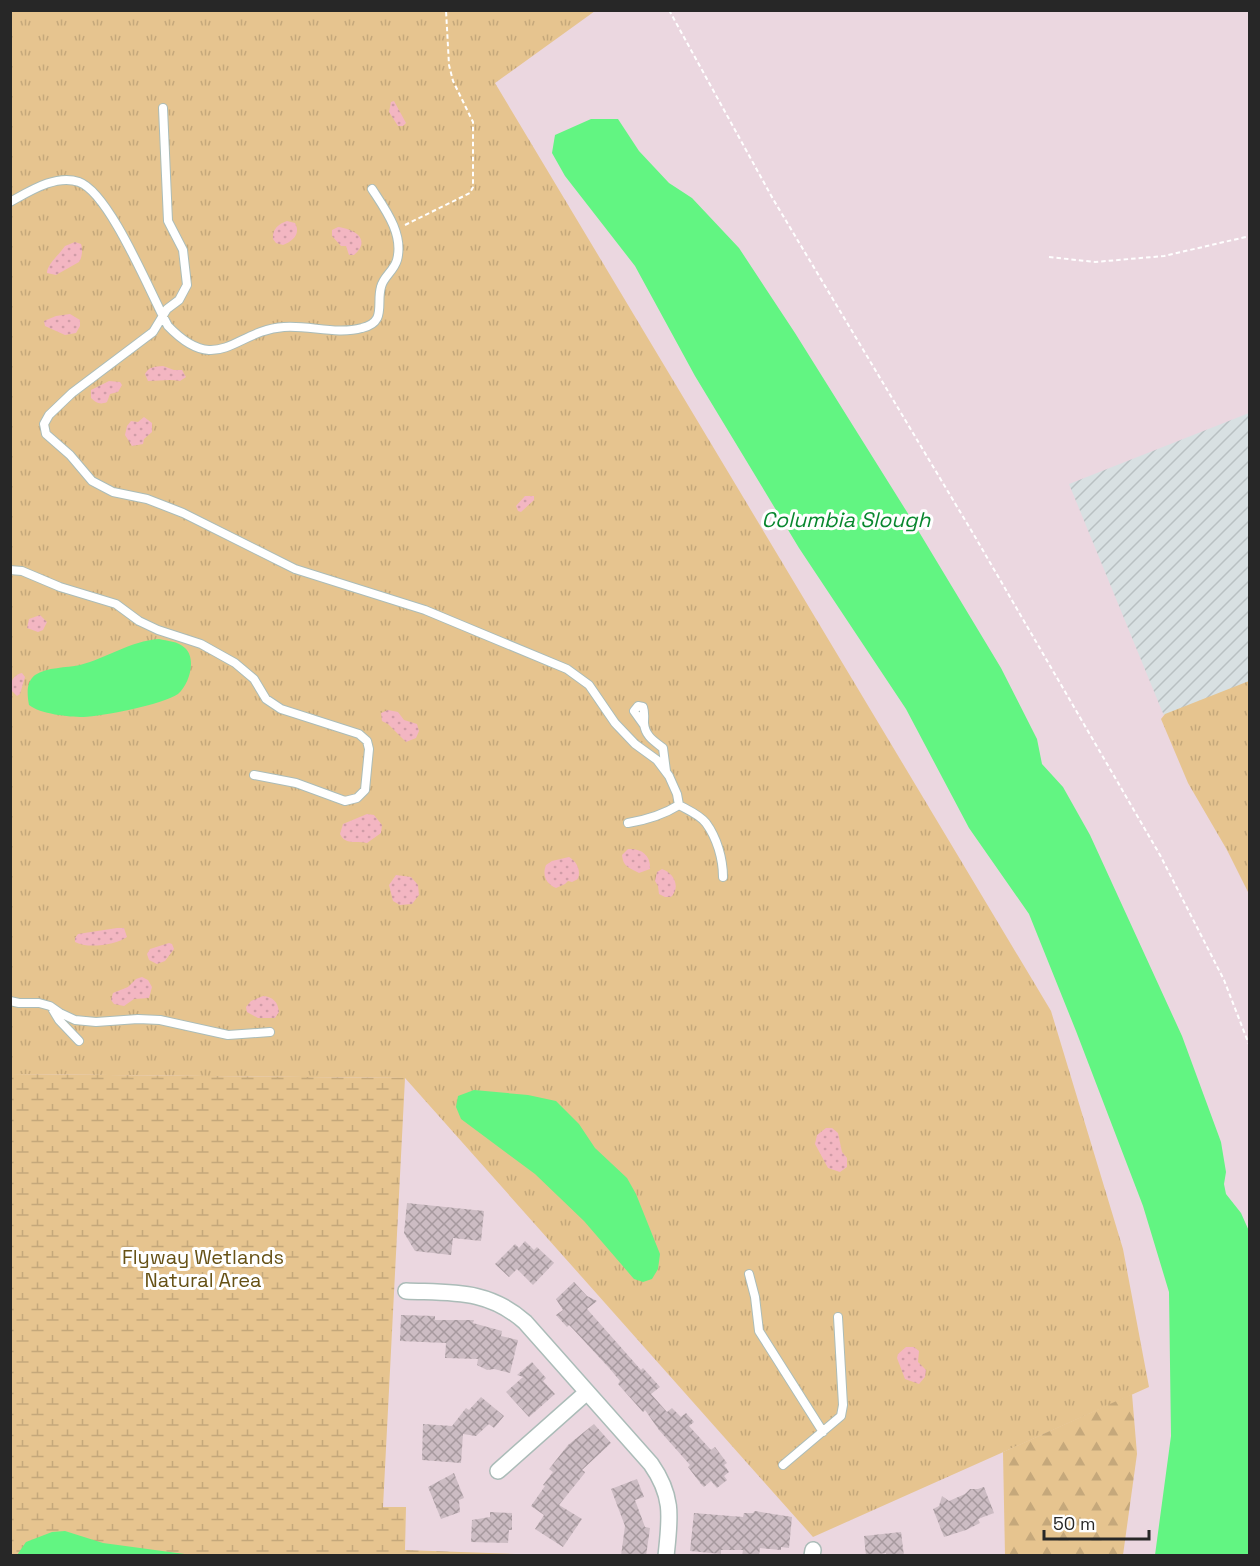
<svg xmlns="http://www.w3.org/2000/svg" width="1260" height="1566" font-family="'Space Grotesk',sans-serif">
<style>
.industrial{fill:url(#industrial-furrows)}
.grass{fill:url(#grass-tufts)}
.forest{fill:url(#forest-firs)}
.wetland{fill:url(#wetland-marsh)}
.sand{fill:url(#sand-dots)}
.water{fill:#62f582}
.building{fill:url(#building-cross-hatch)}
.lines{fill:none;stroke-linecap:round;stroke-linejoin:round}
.lane-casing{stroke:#abbcb8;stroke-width:10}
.street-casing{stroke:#abbcb8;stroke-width:18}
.path{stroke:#fff;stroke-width:2;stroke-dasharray:4.5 3;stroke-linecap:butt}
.lane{stroke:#fff;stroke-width:8}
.street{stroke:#fff;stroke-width:15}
.labels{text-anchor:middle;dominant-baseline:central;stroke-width:6;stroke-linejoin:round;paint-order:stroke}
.park-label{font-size:20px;fill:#665115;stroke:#fff}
.water-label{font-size:21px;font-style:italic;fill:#08872e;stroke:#fff}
</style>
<defs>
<pattern id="industrial-furrows" width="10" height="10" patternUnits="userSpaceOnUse" patternTransform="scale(1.5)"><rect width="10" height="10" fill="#d8e0e2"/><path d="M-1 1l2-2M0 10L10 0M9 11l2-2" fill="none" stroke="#b9c0c2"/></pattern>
<pattern id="grass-tufts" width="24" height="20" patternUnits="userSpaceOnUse" patternTransform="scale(1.5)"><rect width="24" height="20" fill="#e6c48f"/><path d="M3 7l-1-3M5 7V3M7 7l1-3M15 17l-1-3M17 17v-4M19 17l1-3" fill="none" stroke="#c5a87b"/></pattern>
<pattern id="forest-firs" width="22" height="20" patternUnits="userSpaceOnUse" patternTransform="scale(1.5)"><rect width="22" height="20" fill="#e6c48f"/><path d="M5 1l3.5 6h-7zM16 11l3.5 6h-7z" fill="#c5a87b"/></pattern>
<pattern id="wetland-marsh" width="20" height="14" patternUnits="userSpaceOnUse" patternTransform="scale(1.5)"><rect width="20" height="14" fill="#e6c48f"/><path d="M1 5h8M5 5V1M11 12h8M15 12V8" fill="none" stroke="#c5a87b"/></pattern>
<pattern id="sand-dots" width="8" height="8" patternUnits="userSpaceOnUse" patternTransform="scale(1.5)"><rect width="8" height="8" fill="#f3b6c2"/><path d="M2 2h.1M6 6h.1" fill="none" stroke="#d09ca7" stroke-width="1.8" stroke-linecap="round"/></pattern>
<pattern id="building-cross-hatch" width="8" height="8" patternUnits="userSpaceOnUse" patternTransform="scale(1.5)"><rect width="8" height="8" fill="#ccbcc3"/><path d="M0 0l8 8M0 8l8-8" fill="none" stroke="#a6999e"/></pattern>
</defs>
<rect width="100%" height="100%" fill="#ebd7e0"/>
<path class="industrial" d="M1249,413V890L1162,711L1069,484Z"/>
<path class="grass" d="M11,11H595L495,83L1051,1011L1123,1249L1149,1387L813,1537L405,1078L11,1074Z
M1249,681V894L1227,850L1188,783L1161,719L1165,714Z"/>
<path class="forest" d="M1132,1394L1137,1454L1123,1555H1005L1003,1452Z"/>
<path class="wetland" d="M11,1074L405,1078L383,1507H406L405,1550L545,1555L11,1556Z"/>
<path class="sand" d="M394,101L406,123L403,126H398L389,112L391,102Z
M287,221L295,223C301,234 293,241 283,245L276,243L273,239C272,230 278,224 287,221Z
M338,227C354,229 372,239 354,255H349L346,246H341L332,236V230Z
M75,242L81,244C83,249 82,258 79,262L56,275L47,273C47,264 60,254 65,246Z
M70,314L80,320V326L76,333L65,335L45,326L44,321L56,316Z
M163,366L174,370H182L186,377L180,381C169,379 159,381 148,381L145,374C149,366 155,367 163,366Z
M109,381L120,382L122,385L118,392L110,394L107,402C100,405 96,403 91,398V390Z
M144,417L152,423V432L144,439L143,444L132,446L125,435L127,426L131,421L138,422Z
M525,496H534V500L521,512L518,511L516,506Z
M40,615L47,622L43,630L38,632L27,628L29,619Z
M22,673L25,677L20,694L17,696L11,690C10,682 13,675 22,673Z
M388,710L398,712L404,720L417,724L419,731L416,738L406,742L388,724L382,721L381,713Z
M367,814L374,815L382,825L381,833L367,843C356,840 346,846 340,834L343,824Z
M628,849C641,848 651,855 650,869L639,873C630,868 623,867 622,855Z
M569,857C577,862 581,870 578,879L572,882L568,881L565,884L556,888C546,884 542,875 546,865L552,861Z
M662,869C674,873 681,887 671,897H665L659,894L658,886L655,881L657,872Z
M396,875L411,877L418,885L419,895L412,904L400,905L393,901L389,885Z
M117,928H124L127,937C116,945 87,949 75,942V938L78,934Z
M169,943L172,944L174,949L165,961L157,964L149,960L147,954L150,949Z
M142,977L148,980L152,987L149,998L134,999L124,1006L114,1004L111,1000L113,993L128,987L136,979Z
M263,996C273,997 278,1002 279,1012L275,1018H258L247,1012L246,1007L251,1001Z
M826,1128H832L838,1133L842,1152L847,1158V1167L840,1172L828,1168L815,1144L817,1135Z
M906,1347H914L919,1351L918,1362L926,1370L925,1377L919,1384L905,1379L897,1358L898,1354Z"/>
<path class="water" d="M591,119H618L639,151L669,183L692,198L739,248L795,333L907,512L1001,668L1037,739L1042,764L1063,787L1090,835L1182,1036L1221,1142L1226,1172L1224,1184L1226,1194L1241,1213L1249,1231V1555H1155L1171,1436L1169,1292L1143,1206L1076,1031L1029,914L969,828L906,709L799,548L695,376L635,266L565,176L552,153L555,135Z
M159,639C167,641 178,641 185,648C197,659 189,685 178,694C162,705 103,716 83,717C69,717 40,714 29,705C27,694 26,682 35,675C47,667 66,668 80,665C107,658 130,641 159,639Z
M474,1090L528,1095L556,1101L579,1124L595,1148L627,1178L636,1194L660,1254L658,1269L652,1279L643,1282L634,1279L584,1221L535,1174L461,1119L456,1107L458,1096Z
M65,1531L103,1543L192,1555H17L26,1542L52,1532Z"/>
<path class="building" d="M407,1203L484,1211L481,1241L453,1238L451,1255L415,1251L404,1233Z
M525,1241L534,1250L537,1247L554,1263L533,1285L517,1269L509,1277L495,1264L515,1244L519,1248Z
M574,1282L587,1296L597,1301L587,1309L641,1370L643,1368L660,1387L651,1394L667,1412L672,1408L681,1417L686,1413L694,1422L689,1426L711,1450L715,1447L727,1463L724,1465L729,1472L724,1476L727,1480L717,1488L711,1481L704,1487L701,1484L688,1467L690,1465L659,1430L645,1410L643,1412L618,1384L620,1381L610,1369L573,1329L569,1325L567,1327L556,1315L563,1310L556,1299Z
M401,1315L435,1316V1320H474L473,1323L502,1331L501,1336L518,1340L510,1373L494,1369L487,1370L477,1365L478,1359L445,1358L446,1343L400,1341Z
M532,1362L546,1378L543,1381L555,1394L529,1417L506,1392L523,1377L517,1375Z
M481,1397L504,1416L494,1428L489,1424L476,1436L463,1434L461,1463L422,1460L423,1424L452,1426L466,1408L469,1410Z
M594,1424L611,1443L582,1470L585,1472L584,1474L559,1505L582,1519L563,1547L535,1529L544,1515L531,1506L545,1486L543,1485L553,1472L549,1469L568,1445Z
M454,1473L464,1498L459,1500L460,1512L441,1519L428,1487Z
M637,1479L644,1497L635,1500L645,1527L650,1528L646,1556H621L625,1526L611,1489Z
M984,1487L994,1513L978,1519L980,1523L966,1530L944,1537L933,1509L939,1506L942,1496L949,1501L965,1494L970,1489H978Z
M755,1511L792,1517L789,1548L781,1547V1550L760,1548L759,1556H742L743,1550H721V1554L690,1551L694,1513L743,1517L744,1513H753Z
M490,1512L512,1513V1530H509L508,1543L471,1542L472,1520L490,1517Z
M901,1532L904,1556H886V1553L866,1556L864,1536Z"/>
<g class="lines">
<g class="lane-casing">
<path id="lane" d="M163,108L168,221L183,250L187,285L179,300L167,309L153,332L72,393L49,415L44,424L46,434L70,455L92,481L113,492L147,499L183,513L295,569L425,610L567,669L589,685L615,723L635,744L657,760L669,776L677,794L679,805C663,815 646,820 628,823
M10,202C30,191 56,174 79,182C110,193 151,295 168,326C218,378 235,330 284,327C309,325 337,335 362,328C387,322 376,304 381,287C383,277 394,271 397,260C404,234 385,209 372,189
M10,570L22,571L60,587L116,604L139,621L158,630L201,644L235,663L254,679L266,699L281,709L359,734L367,741L369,749L365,790L357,798L345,801L296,783L254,775
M644,725L634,711L638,706L643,707C645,713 644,717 644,723C645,736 654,741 663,748L666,771
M679,805C688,810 700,815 706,823C717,838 723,859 723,877
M10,1001L19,1003H39L50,1006L60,1013L75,1020L96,1022L138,1019L160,1020L228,1035L270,1032
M53,1010L59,1020L79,1041
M749,1274L755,1297L759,1331L823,1432
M783,1465L841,1416L843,1405L838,1317"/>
</g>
<g class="street-casing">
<path id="street" d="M406,1291C452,1293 488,1289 525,1322L651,1464C674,1497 670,1518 666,1556
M498,1471L587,1392
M812,1556L813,1550"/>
</g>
<path class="path" d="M669,10L773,199L974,535L1160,855L1224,980L1250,1047
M405,225L470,193L473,187V122L453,81L449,65L446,10
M1049,257L1095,262L1164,256L1250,236"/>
<use href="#lane" class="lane"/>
<use href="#street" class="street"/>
</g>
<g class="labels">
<g class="park-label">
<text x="203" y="1257">Flyway Wetlands<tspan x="203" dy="23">Natural Area</tspan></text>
</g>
<g class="water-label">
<text x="846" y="519">Columbia Slough</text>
</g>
</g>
<rect width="1260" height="1566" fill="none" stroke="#272727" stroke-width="24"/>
<path d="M1044 1530v9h105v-9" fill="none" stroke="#272727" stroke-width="3"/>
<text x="1053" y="1530" font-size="18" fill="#272727" stroke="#ffffff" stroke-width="4.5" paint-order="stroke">50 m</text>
</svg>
